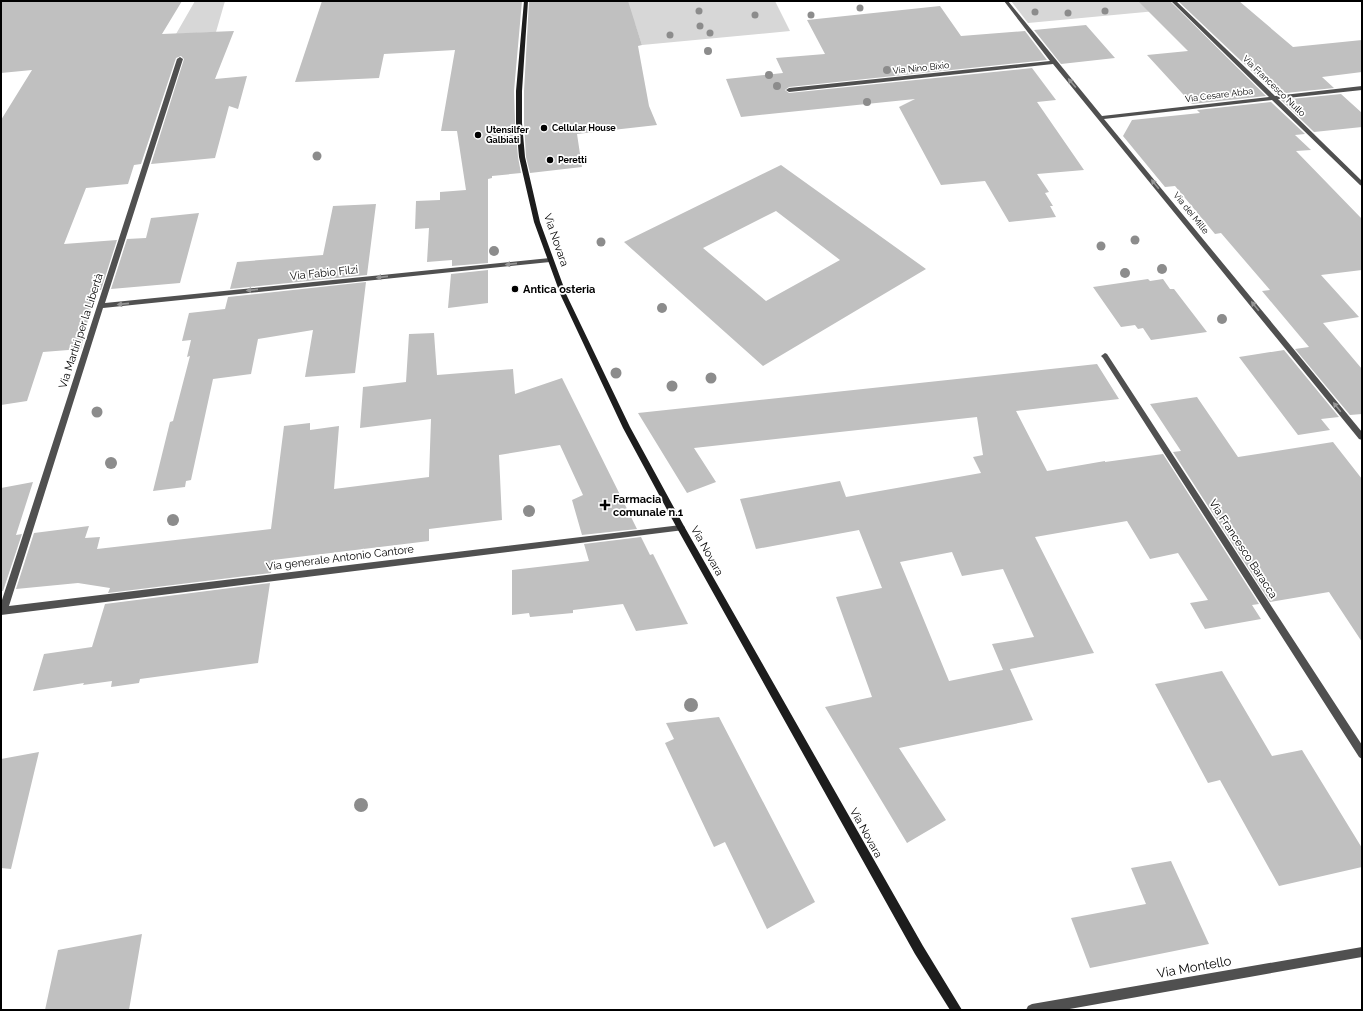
<svg xmlns="http://www.w3.org/2000/svg" width="1363" height="1011" font-family="Raleway,sans-serif">
<style>
.green{fill:#d7d7d7}
.building{fill:#c0c0c0;fill-rule:evenodd}
.lines{fill:none;stroke-linecap:round;stroke-linejoin:round}
.street{fill:#505050;fill-rule:evenodd}
.secondary{fill:#1d1d1d;fill-rule:evenodd}
.tree{fill:#8c8c8c}
.oneway{fill:#969696}
.poi-dot{fill:#000;stroke:#fff;stroke-width:1.5}
.labels{text-anchor:middle;dominant-baseline:central;stroke-width:3.5;stroke-linejoin:round;paint-order:stroke}
.far-street-label{font-size:9px;fill:#000;stroke:#fff}
.far-poi-label{font-size:9px;font-weight:bold;fill:#000;stroke:#fff;text-anchor:start}
.street-label{font-size:11px;fill:#000;stroke:#fff}
.poi-label{font-size:11px;font-weight:bold;fill:#000;stroke:#fff;text-anchor:start}
.near-street-label{font-size:13px;fill:#000;stroke:#fff}
</style>
<rect width="100%" height="100%" fill="#fff"/>
<path class="green" d="M195,1H225L216,32L176,34Z
M610,1H775L790,31L642,45L635,24Z
M1011,1H1158L1167,10L1028,23Z"/>
<path class="building" d="M182,1L162,34L234,31L215,79L247,76L238,109L229,106L215,158L151,164L184,59L181,56L176,58L141,164L134,165L128,184L86,188L64,244L117,240L101,290L95,291L81,349L43,352L27,401L1,405V120L32,70L1,73V2Z
M322,1H522L514,91L515,123L518,157L521,173L492,176V178L488,179V263L452,266V260L427,262L429,228L415,229L416,201L440,200V192L466,190L457,131H441L455,50L384,54L379,78L295,82Z
M529,1H628L642,45L638,46L649,106L657,125L577,134L582,167L530,173L526,157L524,123V91Z
M1138,1H1170L1266,96L1192,104L1147,55L1188,51Z
M1178,1H1239L1293,47L1362,40V72L1322,77L1334,88L1276,94Z
M940,6L961,36L1025,31L1047,60L789,87L785,90L789,93L1032,68L1056,100L1037,102L1084,170L1037,174L1049,192L1045,193L1053,206H1050L1056,217L1009,222L985,181L941,185L899,107L915,99L741,117L726,79L783,73L776,58L825,54L807,20Z
M1086,25L1115,58L1061,64L1034,30Z
M1341,94L1362,113V127L1314,132L1281,100Z
M1271,102L1305,134L1295,135L1311,150L1296,151L1362,219V270L1321,275L1359,317L1323,323L1362,369V414L1350,415L1295,349L1309,347L1262,291L1270,290L1221,233L1215,234L1175,186L1165,187L1123,136L1132,120L1200,113L1197,110Z
M781,165L926,269L763,366L624,242ZM776,211L840,260L766,301L703,248Z
M376,204L367,275L230,289L237,262L323,255L333,206Z
M199,213L180,283L111,289L127,239L146,238L151,218Z
M488,270V303L448,308L451,274Z
M1148,279L1150,281L1163,279L1170,289H1174L1207,332L1151,340L1143,328L1138,329L1135,325L1121,327L1093,287Z
M366,282L355,373L305,377L313,330L258,339L251,374L213,379L191,480L186,481L185,487L153,491L170,422L173,421L190,356L187,357L191,340L182,341L189,313L225,309L228,297Z
M434,333L437,375L513,369L515,394L562,378L637,529L582,535L572,500L583,495L560,445L499,455L502,520L429,529V541L273,560L271,573L108,593L110,588L78,583L16,589L34,533L89,526L85,538L100,537L97,549L271,529L284,426L310,423V430L339,426L334,489L429,477L431,419L360,428L363,387L406,382L409,334Z
M1284,350L1339,417L1321,419L1330,430L1298,435L1239,357Z
M1097,364L1119,399L1016,411L1047,471L1105,461V462L1163,454L1259,604L1252,605L1261,619L1205,629L1190,603L1208,600L1178,553L1150,559L1127,521L1035,537L1094,653L1010,669L1033,720L899,748L946,820L907,843L825,707L872,697L836,597L882,588L859,530L756,549L740,499L840,481L846,497L981,473L973,457L983,455L977,417L694,448L716,482L687,493L638,413ZM952,552L962,576L1003,569L1034,637L992,644L1003,670L949,681L900,562Z
M1197,397L1238,457L1333,442L1362,479V642L1329,592L1270,602L1173,452L1181,451L1150,404Z
M33,482L16,535L22,534L3,591H1V488Z
M641,537L650,555L653,554L688,624L636,631L623,604L573,610V613L530,617L529,613L512,615V570L589,561L584,544Z
M270,583L258,663L140,679L139,683L111,687L112,681L83,685L84,683L33,691L44,654L92,647L105,604Z
M1222,671L1272,756L1302,750L1362,848V867L1279,886L1220,780L1208,783L1155,684Z
M719,717L815,902L767,929L725,842L714,847L665,743L674,739L666,723Z
M39,752L11,869L1,868V759Z
M1171,861L1209,944L1090,968L1071,918L1146,904L1131,868Z
M142,934L129,1010H45L58,950Z"/>
<g class="lines">
<path class="street" d="M1004,1H1008L1102,116L1269,97L1171,1H1176L1275,96L1362,86V90L1278,99L1362,181V186L1360,185L1272,100L1104,119L1362,432V440L1359,439L1053,64L789,92L786,90L789,88L1050,61Z
M180,57L183,59L105,303L550,258L553,260L550,262L103,308L9,606L681,525L684,526L685,528L684,530L1,615V603L177,59Z
M1105,353L1107,354L1362,745V759L1359,757L1103,358L1101,356Z
M1362,947V957L1064,1010H1026L1028,1006L1032,1004Z"/>
<path class="secondary" d="M524,1H528L522,91V123L525,157L540,222L567,296L630,427L684,526L923,946L962,1010H950L915,954L678,530L623,428L561,296L534,222L519,157L516,123V91Z"/>
</g>
<g class="tree">
<circle cx="860" cy="8" r="3.5"/>
<circle cx="699" cy="11" r="3.5"/>
<circle cx="1105" cy="11" r="3.5"/>
<circle cx="1035" cy="12" r="3.5"/>
<circle cx="1068" cy="13" r="3.5"/>
<circle cx="755" cy="15" r="3.5"/>
<circle cx="811" cy="15" r="3.5"/>
<circle cx="700" cy="26" r="3.5"/>
<circle cx="710" cy="33" r="3.5"/>
<circle cx="670" cy="35" r="3.5"/>
<circle cx="708" cy="51" r="4"/>
<circle cx="887" cy="70" r="4"/>
<circle cx="769" cy="75" r="4"/>
<circle cx="777" cy="86" r="4"/>
<circle cx="867" cy="102" r="4"/>
<circle cx="317" cy="156" r="4.5"/>
<circle cx="1135" cy="240" r="4.5"/>
<circle cx="601" cy="242" r="4.5"/>
<circle cx="1101" cy="246" r="4.5"/>
<circle cx="494" cy="251" r="5"/>
<circle cx="1162" cy="269" r="5"/>
<circle cx="1125" cy="273" r="5"/>
<circle cx="662" cy="308" r="5"/>
<circle cx="1222" cy="319" r="5"/>
<circle cx="616" cy="373" r="5.5"/>
<circle cx="711" cy="378" r="5.5"/>
<circle cx="672" cy="386" r="5.5"/>
<circle cx="97" cy="412" r="5.5"/>
<circle cx="111" cy="463" r="6"/>
<circle cx="529" cy="511" r="6"/>
<circle cx="173" cy="520" r="6"/>
<circle cx="691" cy="705" r="7"/>
<circle cx="361" cy="805" r="7"/>
</g>
<defs><path id="oneway-solid" d="M-6-.8H1V-3.2L6.5 0L1 3.2V.8H-6Z"/></defs>
<g class="oneway">
<use href="#oneway-solid" transform="translate(1072 83) rotate(-130)"/>
<use href="#oneway-solid" transform="translate(1155 184) rotate(-129)"/>
<use href="#oneway-solid" transform="translate(511 264) rotate(174)"/>
<use href="#oneway-solid" transform="translate(382 277) rotate(174)"/>
<use href="#oneway-solid" transform="translate(252 290) rotate(174)"/>
<use href="#oneway-solid" transform="translate(123 304) rotate(174)"/>
<use href="#oneway-solid" transform="translate(1255 306) rotate(-129)"/>
<use href="#oneway-solid" transform="translate(1337 407) rotate(-129)"/>
</g>
<g class="poi-dot">
<circle cx="544" cy="128" r="4"/>
<circle cx="478" cy="135" r="4"/>
<circle cx="550" cy="160" r="4"/>
<circle cx="515" cy="289" r="4"/>
<path d="M603 499h4v4h4v4h-4v4h-4v-4h-4v-4h4z"/>
</g>
<g class="labels">
<g class="far-street-label">
<text transform="translate(921 68) rotate(-6)">Via Nino Bixio</text>
<text transform="translate(1274 86) rotate(44)">Via Francesco Nullo</text>
<text transform="translate(1219 95) rotate(-7)">Via Cesare Abba</text>
<text transform="translate(1191 213) rotate(51)">Via dei Mille</text>
</g>
<g class="far-poi-label">
<text x="552" y="128">Cellular House</text>
<text x="486" y="130">Utensilfer<tspan x="486" dy="10">Galbiati</tspan></text>
<text x="558" y="160">Peretti</text>
</g>
<g class="street-label">
<text transform="translate(556 240) rotate(71)">Via Novara</text>
<text transform="translate(324 273) rotate(-6)">Via Fabio Filzi</text>
<text transform="translate(81 331) rotate(-72)">Via Martiri per la Libertà</text>
<text transform="translate(1243 549) rotate(57)">Via Francesco Baracca</text>
<text transform="translate(707 551) rotate(61)">Via Novara</text>
<text transform="translate(340 558) rotate(-7)">Via generale Antonio Cantore</text>
<text transform="translate(866 833) rotate(61)">Via Novara</text>
</g>
<g class="poi-label">
<text x="523" y="289">Antica osteria</text>
<text x="613" y="499">Farmacia<tspan x="613" dy="13">comunale n.1</tspan></text>
</g>
<g class="near-street-label">
<text transform="translate(1194 967) rotate(-10)">Via Montello</text>
</g>
</g>
<rect width="1363" height="1011" fill="none" stroke="#000000" stroke-width="4"/>
</svg>
